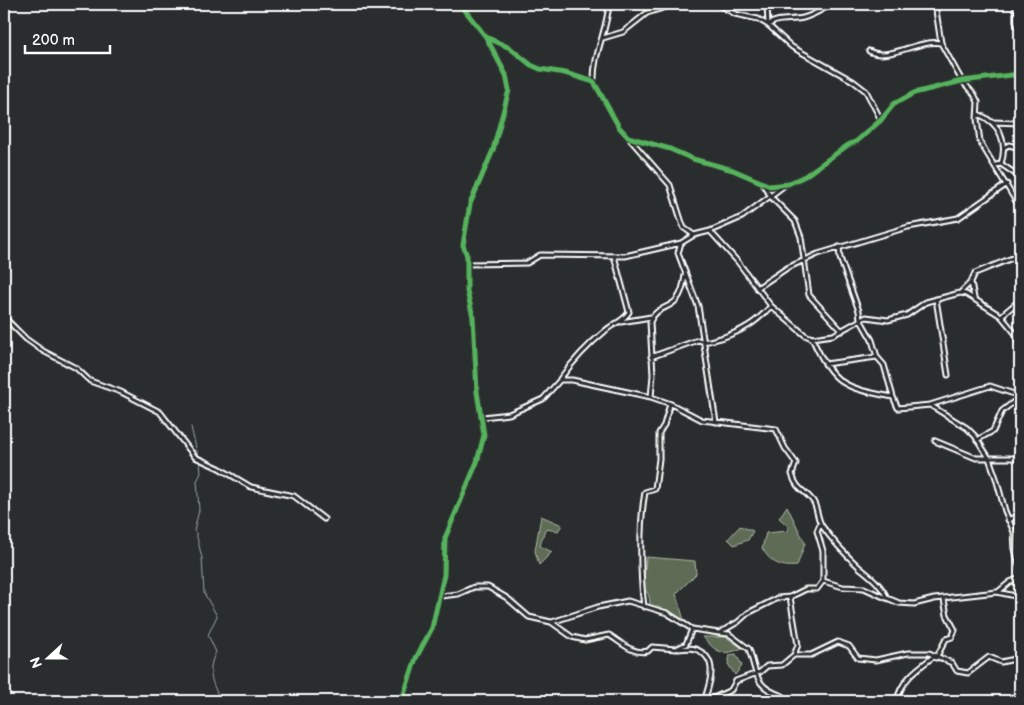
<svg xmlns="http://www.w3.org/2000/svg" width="1024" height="705" font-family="'Balsamiq Sans',sans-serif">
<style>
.green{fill:#5e6c54;stroke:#aeb6aa}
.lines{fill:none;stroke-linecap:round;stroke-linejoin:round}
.stream{stroke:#96a6ac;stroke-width:1}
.street-casing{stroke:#fff;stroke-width:7}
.street{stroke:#2a2d2e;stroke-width:3}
.cycleway-casing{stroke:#2a2d2e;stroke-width:8}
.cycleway{stroke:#56b35d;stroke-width:5}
</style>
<rect width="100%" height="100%" fill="#2a2d2e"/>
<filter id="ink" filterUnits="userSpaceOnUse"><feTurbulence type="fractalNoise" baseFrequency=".02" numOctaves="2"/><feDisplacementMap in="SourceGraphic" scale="10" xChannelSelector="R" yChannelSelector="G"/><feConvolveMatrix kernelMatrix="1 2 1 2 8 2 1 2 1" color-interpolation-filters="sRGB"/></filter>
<g filter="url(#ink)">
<path class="green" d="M787,506L805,543L797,566C780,568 770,562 762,548L766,533L788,531V526L779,518Z
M541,516L562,525L558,531L545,529L540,546L552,552L539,565L535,551Z
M740,526L753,531L748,540L734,545L728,539Z
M646,557L695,561L696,574L676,594L684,620L668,611L649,608C651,601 649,592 643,588Z
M703,637H726L742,648C722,657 716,652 703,637Z
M736,654L742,666L735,675L728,664L730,655Z"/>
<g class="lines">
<path class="stream" d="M191,427L198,456
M200,461L201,473L197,481L199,510L194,531L196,533L202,558L204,593L217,616L208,635L216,652C206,671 212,683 221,701"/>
<g class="street-casing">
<path id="street" d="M460,4L486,37L510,48L531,65L540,69L565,73L594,82L619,127L628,137L670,149L693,159L733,170L770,186L788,184L805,176L848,145L857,141L881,120L894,104L914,93L962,81L1020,74
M717,4L735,14L758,19L768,25L792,47L853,81L866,91L881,120
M767,4L768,24
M935,4L941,43L962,81L974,94L978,102L977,119L980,142L1020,208
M1016,4V21L1020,33
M768,25C778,17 791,21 803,18C814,15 823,9 832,4
M603,38L623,32L647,13L676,4
M869,51C887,62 918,39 941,43
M594,82C593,54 607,31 609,4
M978,114C1000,123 1008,142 1001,164
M993,122L1020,123
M628,137L670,185L682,223L684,228L694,235L710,231L738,262L771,306L805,335L812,338L833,335L866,317L888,320L907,315L926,302L960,293L971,282L975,273L1020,255
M1005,147L1009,145L1020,148
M996,165L1001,164L1020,177
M763,184L771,197L795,221L801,237L809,295L842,331
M710,231L742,217L785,185
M694,235L681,243L678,253L698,306L716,422
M839,247L840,258L859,311L860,319L872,340L877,357L884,365L893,397
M467,264L527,263L540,255L625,256L681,243
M971,282L974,298
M757,288L787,268L818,254L908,227L958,218L1007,184
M960,293L966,294L1001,316L1015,333L1020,349
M936,299L948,375
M1001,316L1020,300
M4,317L26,339L43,351L76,368L90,381L121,392L160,412L195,457L219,468L251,487L294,496L324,519
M621,322L651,317
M812,338C833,385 844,388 893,397L898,408L930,405L967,428L975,436L989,458L996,478L1005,511L1014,532L1015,550L1020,568
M651,357L698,340C707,343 712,340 721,338C742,331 756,323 771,306
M825,364L877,357
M560,379C573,361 588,345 605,331C614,323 623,322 629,312L614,256
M651,397L653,375L650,322C659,299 680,317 685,275
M930,405L990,386L1020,396
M483,417L509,414L543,399L560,380H572L651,397L671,404L702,420L776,429L785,448L796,463L792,474C797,491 804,489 813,501C818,509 817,519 822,526C832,540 846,555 859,567C871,577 881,584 887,598L899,603L914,604L934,599L997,592L1020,597
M977,440L993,431L1002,411L1020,397
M935,441L976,458H1020
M1008,520L1020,515
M820,524L817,531L823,551V581
M998,592L1010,582L1020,578
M441,596L458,594L474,587H488L507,598L529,617L551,622L572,637L585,640L609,635C622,643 633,655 648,651L652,647L676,649L686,644L692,629L719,633L738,622L748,613L778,598L790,597L806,589H817L823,581L843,587L864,588L886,598
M790,597L798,645L794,655
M644,607C640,575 639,524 645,492L655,489L659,459V433L664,425L670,404
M552,622L598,607L628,601L667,613L692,629
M719,633L729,634L749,649C757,674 754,687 783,696L784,701
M679,649C684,649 691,647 695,649C720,658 710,683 704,701
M399,701L404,694L416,658L432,628L444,575L445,538L477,462L484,435L477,392L473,317L467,291V256L463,245L470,204L493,150L509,90L506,75L486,37
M707,701L731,690L736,681L760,672L767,666L782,665L794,655H811L838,642L849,646L858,658L876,660L908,653H929L952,663L957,671L968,673L989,657L1001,662L1020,658
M897,701C901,680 917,669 933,657L936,658L946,639L952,637L955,630L947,615L944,600"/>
</g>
<use href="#street" class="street"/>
<g class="cycleway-casing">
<path id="cycleway" d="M460,4L486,37L510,48L531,65L540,69L565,73L594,82L619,127L628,137L670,149L693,159L733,170L770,186L788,184L805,176L848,145L857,141L881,120L894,104L914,93L962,81L1020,74
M399,701L404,694L416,658L432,628L444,575L445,538L477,462L484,435L477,392L473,317L467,291V256L463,245L470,204L493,150L509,90L506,75L486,37"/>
</g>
<use href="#cycleway" class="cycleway"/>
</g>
</g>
<rect width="1024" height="705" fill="none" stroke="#2a2d2e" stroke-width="20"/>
<rect x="10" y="10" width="1004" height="685" fill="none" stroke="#fff" stroke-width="2" filter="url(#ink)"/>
<g transform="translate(48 658) rotate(249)" stroke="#2a2d2e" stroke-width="4" paint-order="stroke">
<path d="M0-4L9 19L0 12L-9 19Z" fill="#ffffff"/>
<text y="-8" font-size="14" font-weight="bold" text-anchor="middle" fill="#ffffff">N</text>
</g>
<path d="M25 45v8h85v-8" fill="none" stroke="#ffffff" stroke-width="2.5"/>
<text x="32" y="45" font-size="15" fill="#ffffff" stroke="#2a2d2e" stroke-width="4" paint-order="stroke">200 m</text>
</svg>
